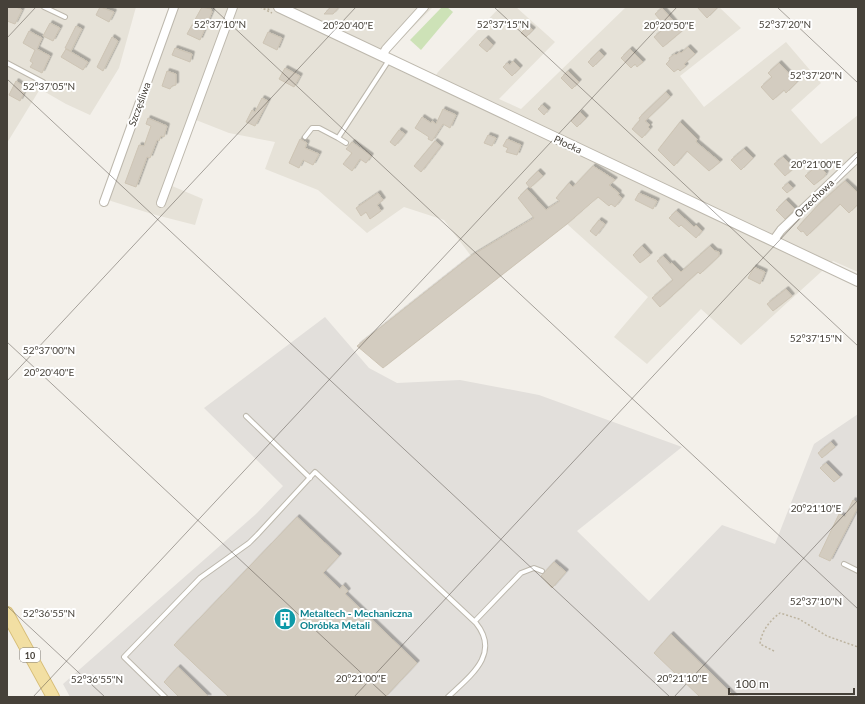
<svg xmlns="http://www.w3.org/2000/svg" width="865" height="704" font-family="Lato,sans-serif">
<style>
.residential{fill:#e6e2d8}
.industrial{fill:#e2dfdb}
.green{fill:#cde2b7}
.building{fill:#d3ccc0;stroke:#cdc4b4;filter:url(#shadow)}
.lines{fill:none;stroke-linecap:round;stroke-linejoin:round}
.service-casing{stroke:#bdb8ad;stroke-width:6}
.minor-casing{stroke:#bdb8ad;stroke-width:10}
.tertiary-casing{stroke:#bdb8ad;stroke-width:12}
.primary-casing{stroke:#d6bc75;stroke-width:14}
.path{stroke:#bdb4a0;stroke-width:1.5;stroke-dasharray:2 2;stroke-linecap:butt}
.service{stroke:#fff;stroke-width:4}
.minor{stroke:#fff;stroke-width:8}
.tertiary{stroke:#fff;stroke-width:10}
.primary{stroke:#f2dfa3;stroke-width:12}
.ticks{fill:none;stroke:#464139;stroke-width:1;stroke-opacity:0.45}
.labels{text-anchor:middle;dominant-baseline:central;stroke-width:4;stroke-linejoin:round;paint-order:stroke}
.shield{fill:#fff;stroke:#7e7a74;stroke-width:1}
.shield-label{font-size:9px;font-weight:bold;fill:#464139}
.street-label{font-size:10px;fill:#464139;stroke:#fff}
.culture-label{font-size:10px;font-weight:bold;fill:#0d838f;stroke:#fff;text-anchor:start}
.ticks-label{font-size:10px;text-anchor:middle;fill:#464139;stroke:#fff;stroke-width:4;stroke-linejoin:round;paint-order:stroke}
</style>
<defs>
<filter id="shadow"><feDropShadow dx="2.5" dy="-2.5" stdDeviation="0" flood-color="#0004"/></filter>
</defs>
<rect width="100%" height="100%" fill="#f3f0ea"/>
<path class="residential" d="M7,7H136L119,68L90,115L66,104L40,89L7,143Z
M175,7H433L379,61L430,85L438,72L500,7H516L555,42L499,99L521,109L626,7H719L741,28L680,76L704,107L786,42L821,83L791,110L821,144L858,115V272L833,261L741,345L701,309L647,364L614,337L648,297L567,224L590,205L615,180L593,166L558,202L471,256L444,220L404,207L367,233L318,190L265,169L275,142L229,133L196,120L172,186L203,199L195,225L152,214L108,200Z"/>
<path class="industrial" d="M325,317L369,368L397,383L460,380L539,395L682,447L577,531L649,601L722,525L775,544L814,444L858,414V697H70L63,684L257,513L283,486L204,408Z"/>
<path class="green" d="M442,7H447L453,12L421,50L410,40Z"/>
<path class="building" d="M7,7H16L22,10L15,24L7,21Z
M100,7L114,12L109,22L96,15Z
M202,7L211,9L212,12L200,40L187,34Z
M331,7H339L333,14H324Z
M697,7H718L707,18Z
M662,8L682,31L663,47L654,37L666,27L655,14Z
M50,23L60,28L53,41L43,36Z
M76,26L82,29L71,51L65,48Z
M528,26L533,30L526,37L521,33Z
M29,31L42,38L37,49L50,56L42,73L30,67L33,63L30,61L35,50L23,43Z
M268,32L282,38L277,50L263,43Z
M112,37L118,41L103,71L97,67Z
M486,38L493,45L487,52L479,45Z
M688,47L695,54L684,64L686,66L680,71L678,69L674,72L666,64L670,60L669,58L675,54L676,55L680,52L681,53Z
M175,48L192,54L190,62L172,55Z
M66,49L88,62L83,70L61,57Z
M630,49L643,62L637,67L635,64L631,68L621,58Z
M599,51L604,56L593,67L588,62Z
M513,61L520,68L512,76L503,67L507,63L510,65Z
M779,63L797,82L786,93L784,90L773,100L761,87L772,77L768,73Z
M285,68L300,76L294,87L279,79Z
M167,71L176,74V85L172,86L170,89L162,86Z
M568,71L579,82L572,89L561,78Z
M16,81L26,88L20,101L9,95Z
M666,92L670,97L645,121L650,125L648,127L650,129L642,138L632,129L640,120L639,118Z
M262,98L268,101L255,126L246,122L252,110L255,112Z
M542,105L548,110L544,115L538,109Z
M443,109L456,115L450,128L443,124L432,141L428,139L429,137L415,128L422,117L431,123L432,121L436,124Z
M580,112L586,118L577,127L571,121Z
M148,118L167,126L164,137L161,136L159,141L157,140L150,158L147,157L136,187L125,183L139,145L144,146L151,126L146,124Z
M680,122L697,139L696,142L720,162L709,171L687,151L674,166L658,150Z
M399,130L405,134L395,146L390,142Z
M488,135L496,138L492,146L484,143Z
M300,139L307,143L305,148L319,154L313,165L303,160L299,168L289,163Z
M507,139L521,145L517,155L506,152L508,148L503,146Z
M435,141L441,146L421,172L414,166Z
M352,142L371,156L366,163L360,159L352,171L343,164L352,153L346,149Z
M744,149L753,158L741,170L731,160Z
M783,157L794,168L785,176L774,164Z
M818,165L826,173L824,177L814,185L805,176Z
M593,166L615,180L609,185L619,193L618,195L622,198L615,207L611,204L609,206L598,197L567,224L383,368L357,346L471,256L534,218L518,198L527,189L546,210L560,201L556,198L569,183L573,187Z
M538,171L543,176L530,188L526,183Z
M845,181L858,193V204L849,213L840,204L807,236L803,231L801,232L797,228L819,204Z
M788,183L793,188L787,193L782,188Z
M378,193L383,200L377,205L381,211L370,219L366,212L361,216L356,208Z
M639,193L657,201L653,209L635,200Z
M786,200L795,209L785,219L776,210Z
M676,211L694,227L696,225L702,231L696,238L681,225L679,227L669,218Z
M599,220L605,224L596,236L590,231Z
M642,246L650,255L640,263L633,255Z
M710,246L715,251L719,252V256L700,274L698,272L660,307L652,298L673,280L657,261L663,256L670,264L672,263L681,272Z
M754,267L765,272L760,284L748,278Z
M786,289L792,296L773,311L767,304Z
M831,442L835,447L822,458L818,453Z
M826,463L840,477L834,482L820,468Z
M853,500L858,503V507L830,561L819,556L839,514L845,517Z
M297,517L339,556L323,573L340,589L343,585L348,591L345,594L417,663L385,697H229L174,645Z
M554,562L566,572L552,588L541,576Z
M671,634L682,645L735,697H700L654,653Z
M178,667L209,697H179L164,682Z"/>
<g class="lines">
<g class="service-casing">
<path id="service" d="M44,7L65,17
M7,63L43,82
M305,137L312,128H319L338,138L389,60
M338,138L346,143
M246,416L310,478
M844,564L858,571
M475,621L521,573L534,568L542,571
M165,697L124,657L200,578L249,543L258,534L315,472L476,623C501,654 470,676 448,697"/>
</g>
<g class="minor-casing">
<path id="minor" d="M382,56L386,49L424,7
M104,202L174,7
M161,203L233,7
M773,241L781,230L858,157"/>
</g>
<g class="tertiary-casing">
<path id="tertiary" d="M279,7L858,281"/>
</g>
<g class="primary-casing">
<path id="primary" d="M7,613L53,697"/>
</g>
<path class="path" d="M260,7L272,13
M264,7L270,10
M774,651L760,644C761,632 770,620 780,613L799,619L827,636L858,647"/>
<use href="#service" class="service"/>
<use href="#minor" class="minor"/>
<use href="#tertiary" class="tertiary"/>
<use href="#primary" class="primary"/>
</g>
<path class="ticks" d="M212,7L858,609M494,7L858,346M777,7L858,83M7,38L36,7M7,79L670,697M7,342L387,697M7,381L356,7M7,606L105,697M33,697L677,7M354,697L858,156M674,697L858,500"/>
<defs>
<g id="building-disc" transform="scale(1.15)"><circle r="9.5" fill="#0f9aa8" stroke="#fff"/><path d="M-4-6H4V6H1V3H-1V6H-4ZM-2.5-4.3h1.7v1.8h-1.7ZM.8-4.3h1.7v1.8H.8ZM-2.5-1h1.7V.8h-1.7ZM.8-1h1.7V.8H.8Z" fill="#fff"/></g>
</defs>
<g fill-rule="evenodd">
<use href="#building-disc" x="285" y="619"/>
</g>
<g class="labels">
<rect class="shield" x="20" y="648" width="20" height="14" rx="3"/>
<g class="shield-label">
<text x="30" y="655">10</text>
</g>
<g class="street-label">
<text transform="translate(139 104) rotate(-70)">Szczęśliwa</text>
<text transform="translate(568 144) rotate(25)">Płocka</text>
<text transform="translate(814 198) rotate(-44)">Orzechowa</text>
</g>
<g class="culture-label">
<text x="300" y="613">Metaltech - Mechaniczna<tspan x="300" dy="12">Obróbka Metali</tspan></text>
</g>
</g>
<g class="ticks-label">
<text x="220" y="28">52°37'10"N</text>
<text x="503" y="28">52°37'15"N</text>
<text x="785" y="28">52°37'20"N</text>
<text x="348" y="29">20°20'40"E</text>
<text x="669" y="29">20°20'50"E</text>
<text x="816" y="79">52°37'20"N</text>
<text x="49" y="90">52°37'05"N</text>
<text x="816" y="168">20°21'00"E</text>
<text x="816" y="342">52°37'15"N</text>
<text x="49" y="354">52°37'00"N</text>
<text x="49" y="376">20°20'40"E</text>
<text x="816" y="512">20°21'10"E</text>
<text x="816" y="605">52°37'10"N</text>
<text x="49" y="617">52°36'55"N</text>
<text x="361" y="682">20°21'00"E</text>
<text x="682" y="682">20°21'10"E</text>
<text x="97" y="683">52°36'55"N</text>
</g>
<rect width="865" height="704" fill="none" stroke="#464139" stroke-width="16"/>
<path d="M729 688v6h125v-6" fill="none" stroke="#464139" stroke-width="2"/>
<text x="735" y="688" font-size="12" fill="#464139" stroke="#ffffff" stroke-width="3" paint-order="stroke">100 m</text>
</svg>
